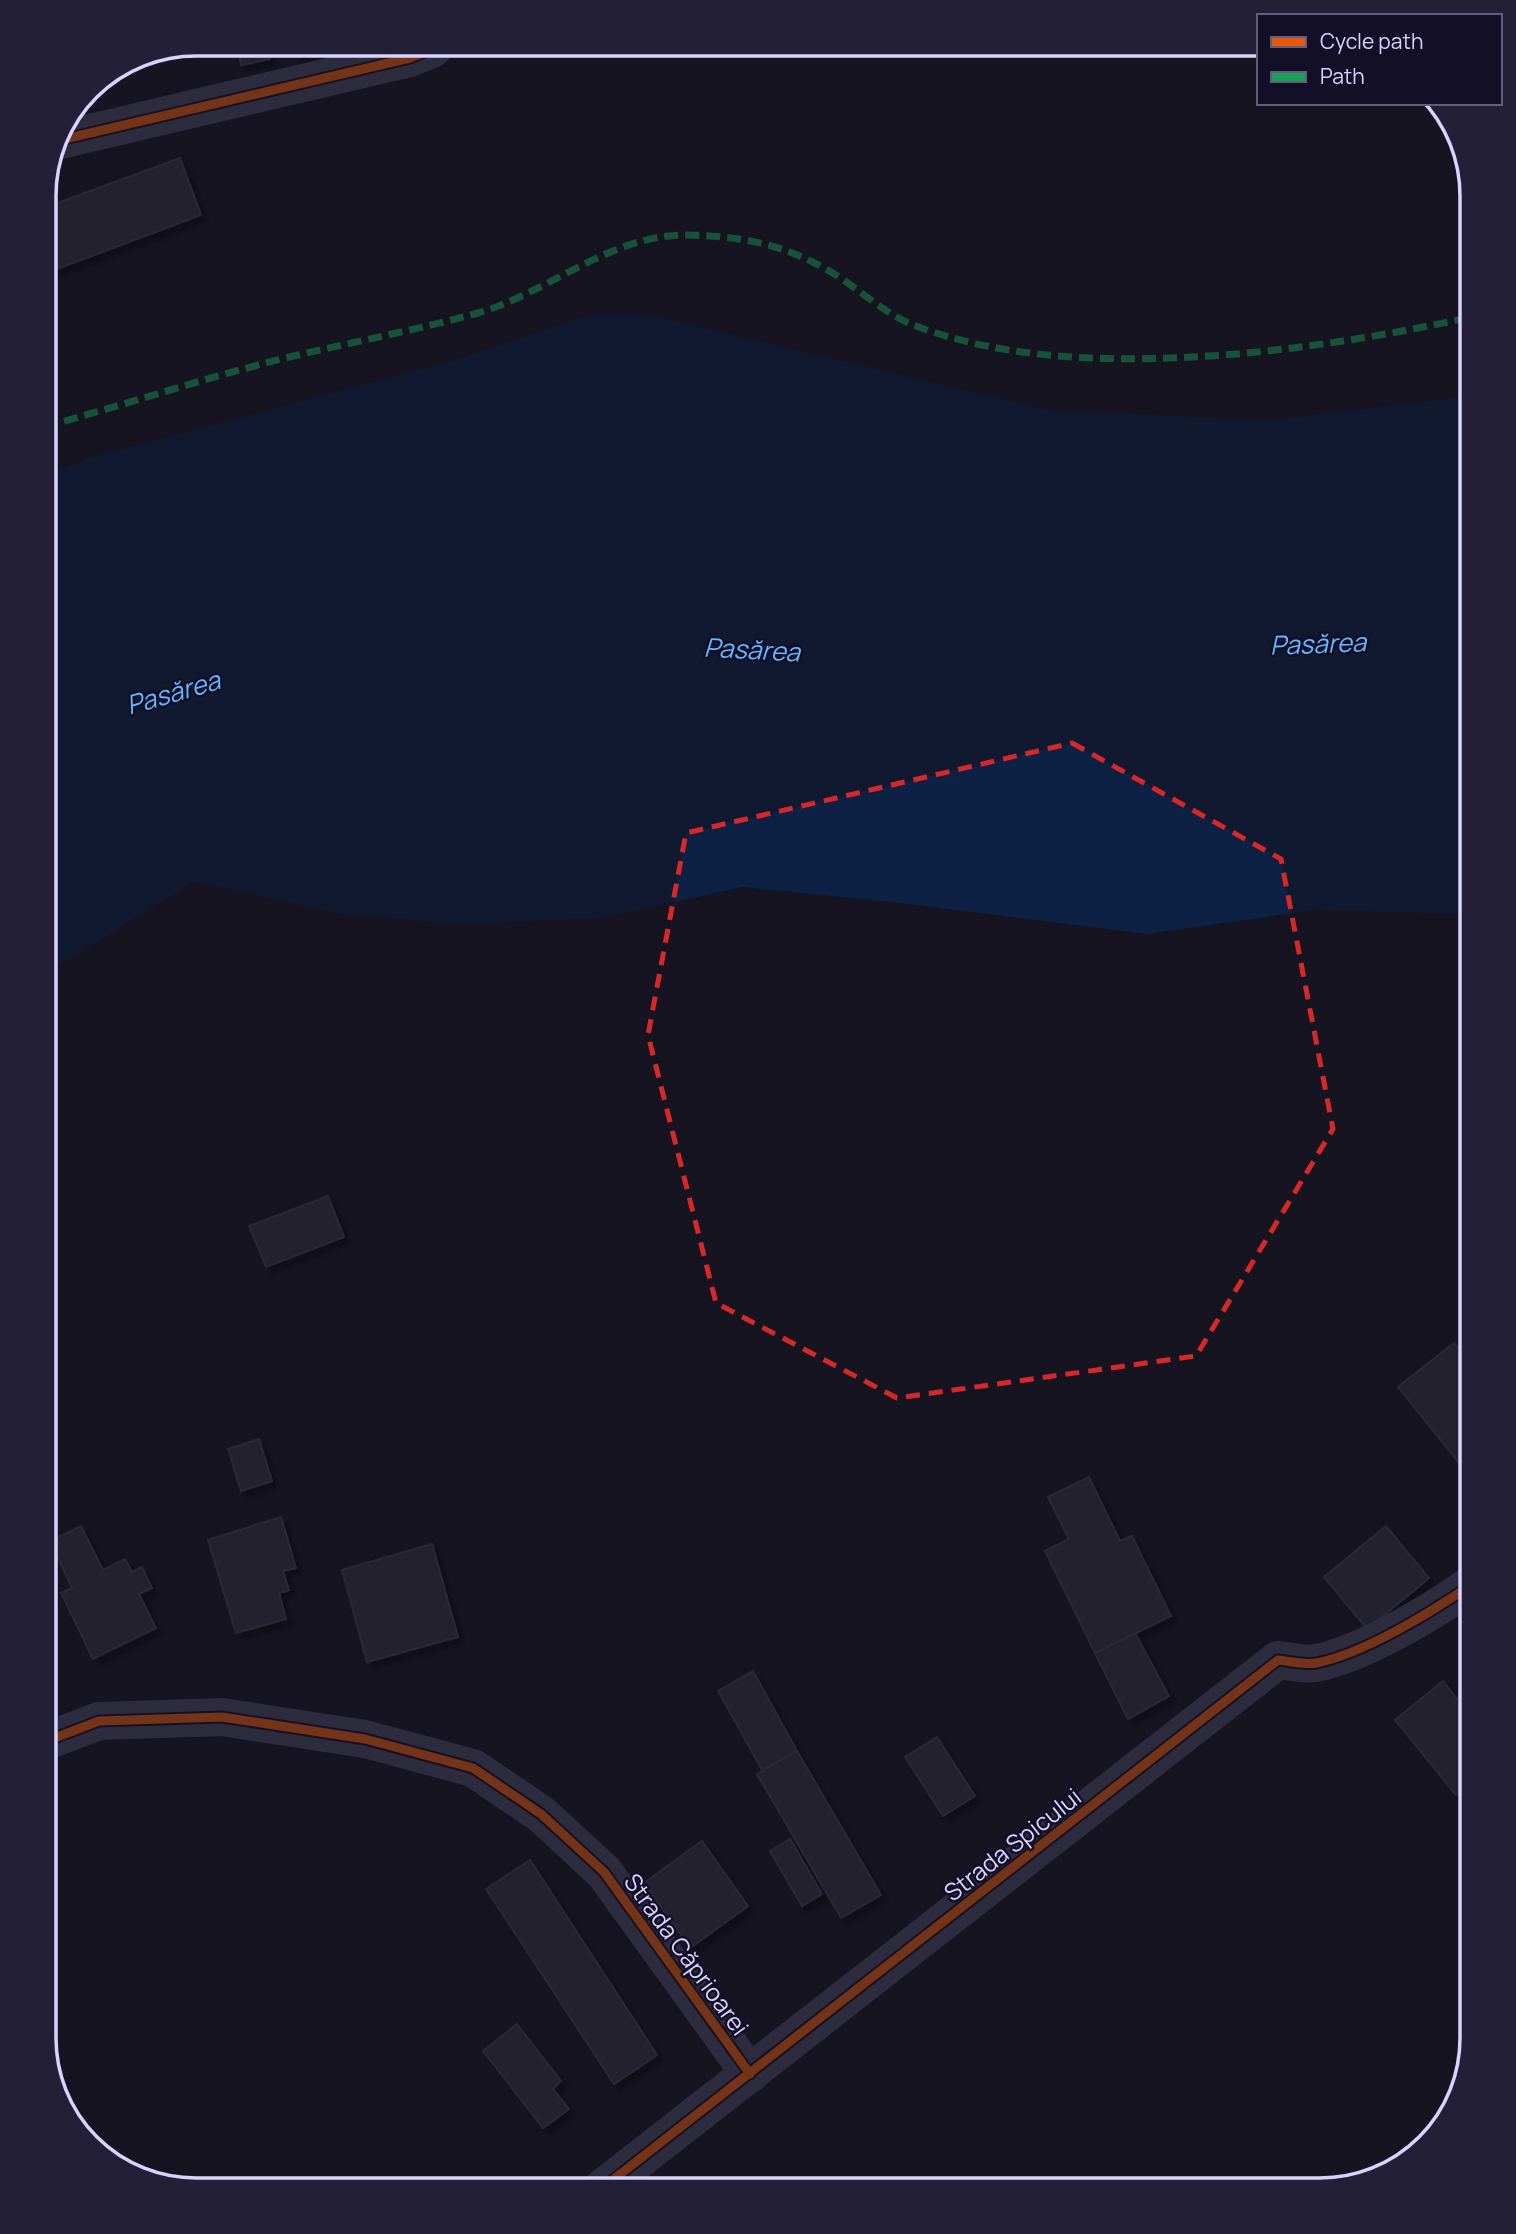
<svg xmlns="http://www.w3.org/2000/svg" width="1516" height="2234" font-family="Manrope,sans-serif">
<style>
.water{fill:#0d2144}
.building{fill:#343243;stroke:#433f54;stroke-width:2;filter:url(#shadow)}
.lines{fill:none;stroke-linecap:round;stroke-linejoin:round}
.minor{stroke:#4a4962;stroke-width:38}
.quiet{stroke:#1a9f57;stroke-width:7;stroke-dasharray:14 7;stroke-linecap:butt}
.cycleway-casing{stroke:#130f26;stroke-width:13}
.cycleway{stroke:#e8590c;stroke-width:9}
.marked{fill:none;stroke:#d62828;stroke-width:5;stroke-dasharray:14 9;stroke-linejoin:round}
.labels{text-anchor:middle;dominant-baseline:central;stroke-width:5;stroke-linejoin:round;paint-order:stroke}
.street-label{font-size:24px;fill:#d9d4ff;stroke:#130f26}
.water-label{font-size:26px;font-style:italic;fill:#62b6ff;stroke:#130f26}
.rim{fill:none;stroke:#d9d4ff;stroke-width:3.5}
</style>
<defs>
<filter id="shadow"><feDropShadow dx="6" dy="6" stdDeviation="2" flood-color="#0009"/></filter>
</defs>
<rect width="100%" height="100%" fill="#161421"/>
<path class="water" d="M592,314L649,315L1051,411L1273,420L1472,396V914L1315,910L1147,934L901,903L743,887L601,918L455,924L337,913L194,881L44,975V475L90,458L452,361Z"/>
<path class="building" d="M237,44H267L270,59L241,65Z
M293,44H345L296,55Z
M180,158L201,215L49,272L44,258V208Z
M328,1196L344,1237L266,1267L249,1226Z
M1454,1343L1472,1365V1461L1463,1468L1398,1387Z
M259,1439L272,1481L241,1491L228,1449Z
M1089,1477L1120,1541L1132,1536L1171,1616L1095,1653L1045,1551L1069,1539L1048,1497Z
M281,1517L296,1568L283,1571L289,1590L279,1593L286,1619L236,1633L208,1540Z
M81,1526L103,1570L125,1559L132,1572L142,1567L152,1588L139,1594L156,1628L93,1659L61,1593L72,1588L50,1541Z
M1386,1526L1429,1578L1367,1629L1324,1577Z
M432,1544L458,1637L367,1662L342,1570Z
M1135,1633L1169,1696L1128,1719L1095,1653Z
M753,1671L797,1751L762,1770L718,1691Z
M1443,1681L1472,1718V1782L1456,1795L1395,1720Z
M937,1737L975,1796L943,1816L905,1757Z
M797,1751L881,1895L841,1918L757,1774Z
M790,1839L822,1894L802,1906L770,1851Z
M702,1841L748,1906L690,1948L644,1883Z
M530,1860L657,2055L614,2084L486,1889Z
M517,2024L561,2081L553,2089L569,2109L543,2128L483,2051Z
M704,2179L713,2190H691Z"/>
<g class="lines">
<path class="minor" d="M56,141L410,58L432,49L437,44
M44,1742L99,1721L222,1717L365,1739L473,1768L541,1814L604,1872L750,2074
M600,2190L1278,1660C1289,1661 1304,1665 1316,1663C1363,1654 1432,1612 1472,1584"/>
<path class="quiet" d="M44,427C123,405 202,379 281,359C347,343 413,331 478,313C548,293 611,234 687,235C746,236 792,246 842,279C864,294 887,314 911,324C1068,387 1310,352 1472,317"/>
<g class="cycleway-casing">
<path id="cycleway" d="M56,141L410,58L432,49L437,44
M44,1742L99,1721L222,1717L365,1739L473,1768L541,1814L604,1872L750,2074
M600,2190L1278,1660C1289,1661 1304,1665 1316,1663C1363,1654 1432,1612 1472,1584"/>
</g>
<use href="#cycleway" class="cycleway"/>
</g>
<path d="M0 0H1516V2234H0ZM1072,743L1281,859L1333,1129L1196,1356L897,1398L716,1303L648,1035L686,833Z" fill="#161421" fill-opacity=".55" fill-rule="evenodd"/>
<path class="marked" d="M1072,743L1281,859L1333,1129L1196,1356L897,1398L716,1303L648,1035L686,833Z"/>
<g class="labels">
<g class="street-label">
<text transform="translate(1012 1844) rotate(-38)">Strada Spicului</text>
<text transform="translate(687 1954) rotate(54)">Strada Căprioarei</text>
</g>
<g class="water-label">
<text transform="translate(1318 643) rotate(-2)">Pasărea</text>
<text transform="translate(752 649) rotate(3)">Pasărea</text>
<text transform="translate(173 692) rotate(-16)">Pasărea</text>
</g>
</g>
<path d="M0 0H1516V2234H0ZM196 56H1320A140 140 0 0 1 1460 196V2038A140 140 0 0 1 1320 2178H196A140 140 0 0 1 56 2038V196A140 140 0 0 1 196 56Z" fill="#231f37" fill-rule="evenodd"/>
<path class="rim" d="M196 56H1320A140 140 0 0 1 1460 196V2038A140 140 0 0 1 1320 2178H196A140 140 0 0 1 56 2038V196A140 140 0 0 1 196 56Z"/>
<rect x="1257" y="14" width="245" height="91" fill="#130f26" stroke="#625e7d" stroke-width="2"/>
<rect x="1271" y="37" width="35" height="10" fill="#e8590c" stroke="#625e7d" stroke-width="2"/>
<text x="1320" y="49" font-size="21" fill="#d9d4ff">Cycle path</text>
<rect x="1271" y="72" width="35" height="10" fill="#1a9f57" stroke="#625e7d" stroke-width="2"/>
<text x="1320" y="84" font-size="21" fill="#d9d4ff">Path</text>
</svg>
